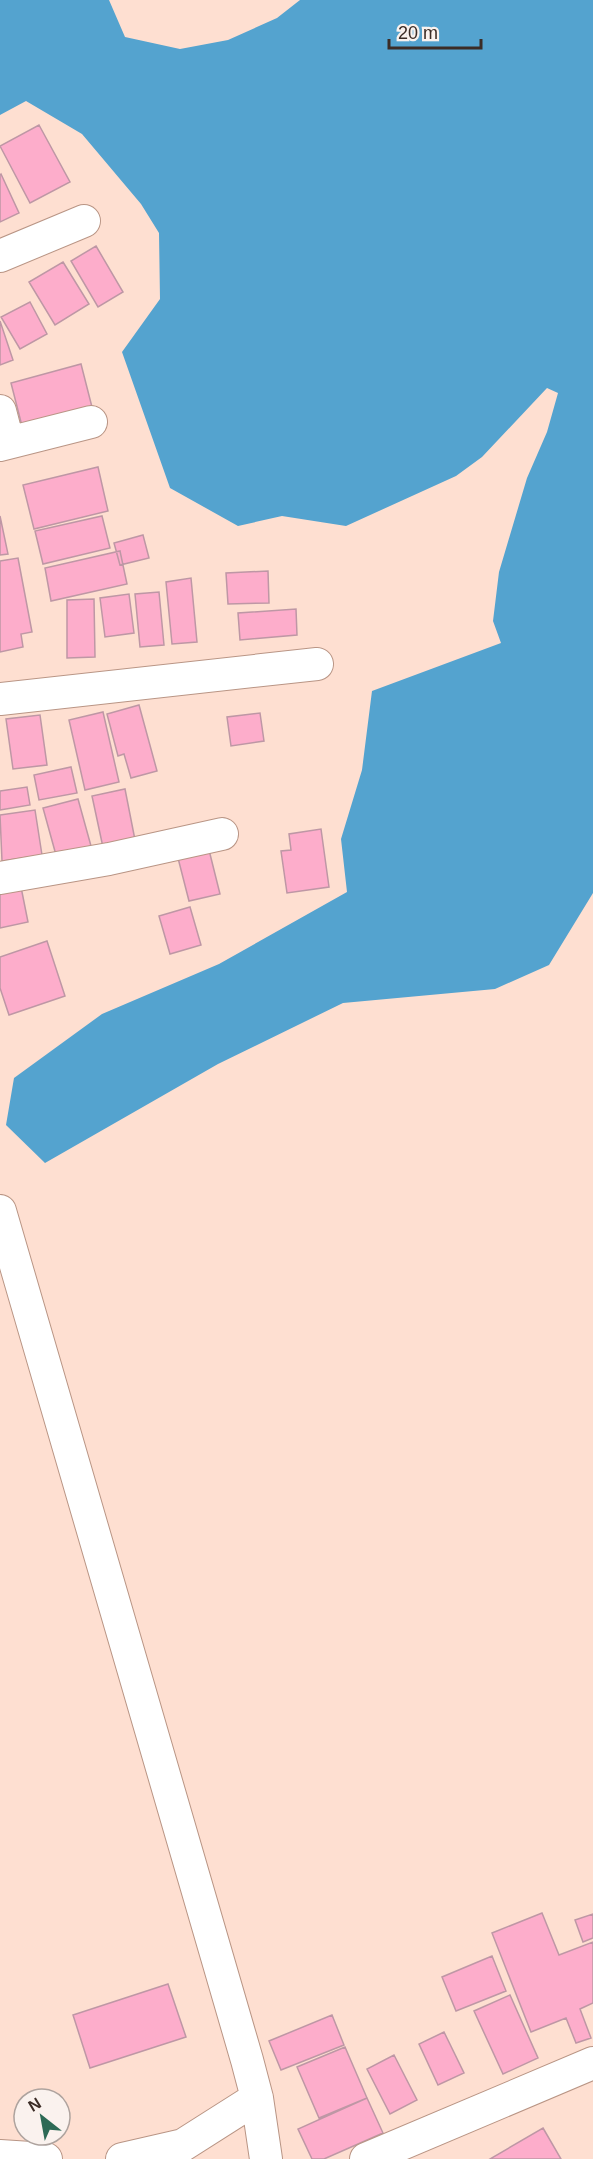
<svg xmlns="http://www.w3.org/2000/svg" width="593" height="2159" font-family="Helvetica,sans-serif">
<style>
.water{fill:#54a3cf}
.building{fill:#fdadcb;stroke:#be97a5;stroke-width:1.5}
.lines{fill:none;stroke-linecap:round;stroke-linejoin:round}
.minor-casing{stroke:#b99585;stroke-width:34}
.minor{stroke:#fff;stroke-width:32}
</style>
<rect width="100%" height="100%" fill="#fedfd1"/>
<path class="water" d="M0,0H109L125,37L180,49L228,40L277,18L300,0H593V893L549,965L495,989L343,1003L218,1064L45,1163L6,1125L14,1078L102,1014L219,964L347,892L341,839L362,770L372,691L501,643L493,621L499,572L527,478L547,432L558,393L547,388L482,457L456,476L346,526L282,516L238,526L170,488L122,352L160,299L159,233L141,204L82,134L26,101L0,115Z"/>
<path class="building" d="M39,125L70,182L30,203L0,146Z
M1,174L19,213L0,222V175Z
M96,246L123,292L98,307L71,261Z
M63,262L89,304L55,325L29,282Z
M30,302L47,334L20,349L1,317Z
M0,321L13,360L0,365Z
M81,364L93,411L23,430L11,383Z
M98,467L108,511L34,529L23,485Z
M0,516L8,554L0,555Z
M102,516L110,548L43,564L35,531Z
M143,535L149,558L120,565L114,543Z
M120,551L127,584L51,601L45,568Z
M18,558L32,632L21,634L23,647L0,652V561Z
M268,571L269,603L228,604L226,573Z
M191,578L197,642L172,644L166,582Z
M159,592L164,645L140,647L135,594Z
M129,594L134,633L105,637L100,598Z
M94,599L95,657L67,658V600Z
M296,609L297,635L240,640L238,613Z
M139,705L157,771L131,778L124,754L118,756L107,714Z
M103,712L119,782L85,790L69,720Z
M260,713L264,741L231,746L227,717Z
M40,715L47,765L13,769L6,719Z
M71,767L77,793L39,800L34,775Z
M27,787L30,805L0,810V791Z
M125,789L136,845L104,852L92,796Z
M78,799L91,846L56,855L43,808Z
M35,810L42,855L2,861L0,815Z
M321,829L329,887L287,893L281,851L291,850L289,834Z
M209,850L220,894L189,901L178,858Z
M20,882L28,922L0,928V886Z
M190,907L201,945L170,954L159,916Z
M47,941L65,996L9,1015L0,988V957Z
M542,1913L559,1955L593,1942V2003L580,2009L591,2038L576,2043L566,2018L531,2032L492,1933Z
M593,1914V1938L583,1942L575,1920Z
M492,1956L506,1991L456,2011L442,1977Z
M168,1984L186,2037L90,2068L73,2015Z
M510,1995L538,2058L503,2074L474,2011Z
M332,2015L344,2045L281,2070L269,2041Z
M444,2032L464,2073L438,2085L419,2044Z
M345,2047L367,2098L319,2118L297,2067Z
M394,2055L417,2100L390,2114L367,2069Z
M367,2098L383,2133L324,2159H312L298,2129Z
M543,2128L561,2159H490Z"/>
<g class="lines">
<g class="minor-casing">
<path id="minor" d="M0,256L84,221
M0,411L8,442
M0,445L91,422
M0,699L317,664
M0,878L109,859L222,834
M0,1211L247,2060L257,2098L266,2159
M0,2156L46,2159
M122,2159L183,2145L257,2098
M366,2159L593,2063"/>
</g>
<use href="#minor" class="minor"/>
</g>
<g transform="translate(42 2117) rotate(329)"><circle r="28" fill="#faf2ee" stroke="#aea39e" stroke-width="1.5"/>
<path d="M0-4.5L10 22L0 15L-10 22Z" fill="#2d6a55"/>
<text y="-9" font-size="16" font-weight="bold" text-anchor="middle" fill="#3b2c26">N</text>
</g>
<path d="M389 39v9h92v-9" fill="none" stroke="#3b2c26" stroke-width="3"/>
<text x="398" y="39" font-size="18" fill="#3b2c26" stroke="#faf2ee" stroke-width="4.5" paint-order="stroke">20 m</text>
</svg>
